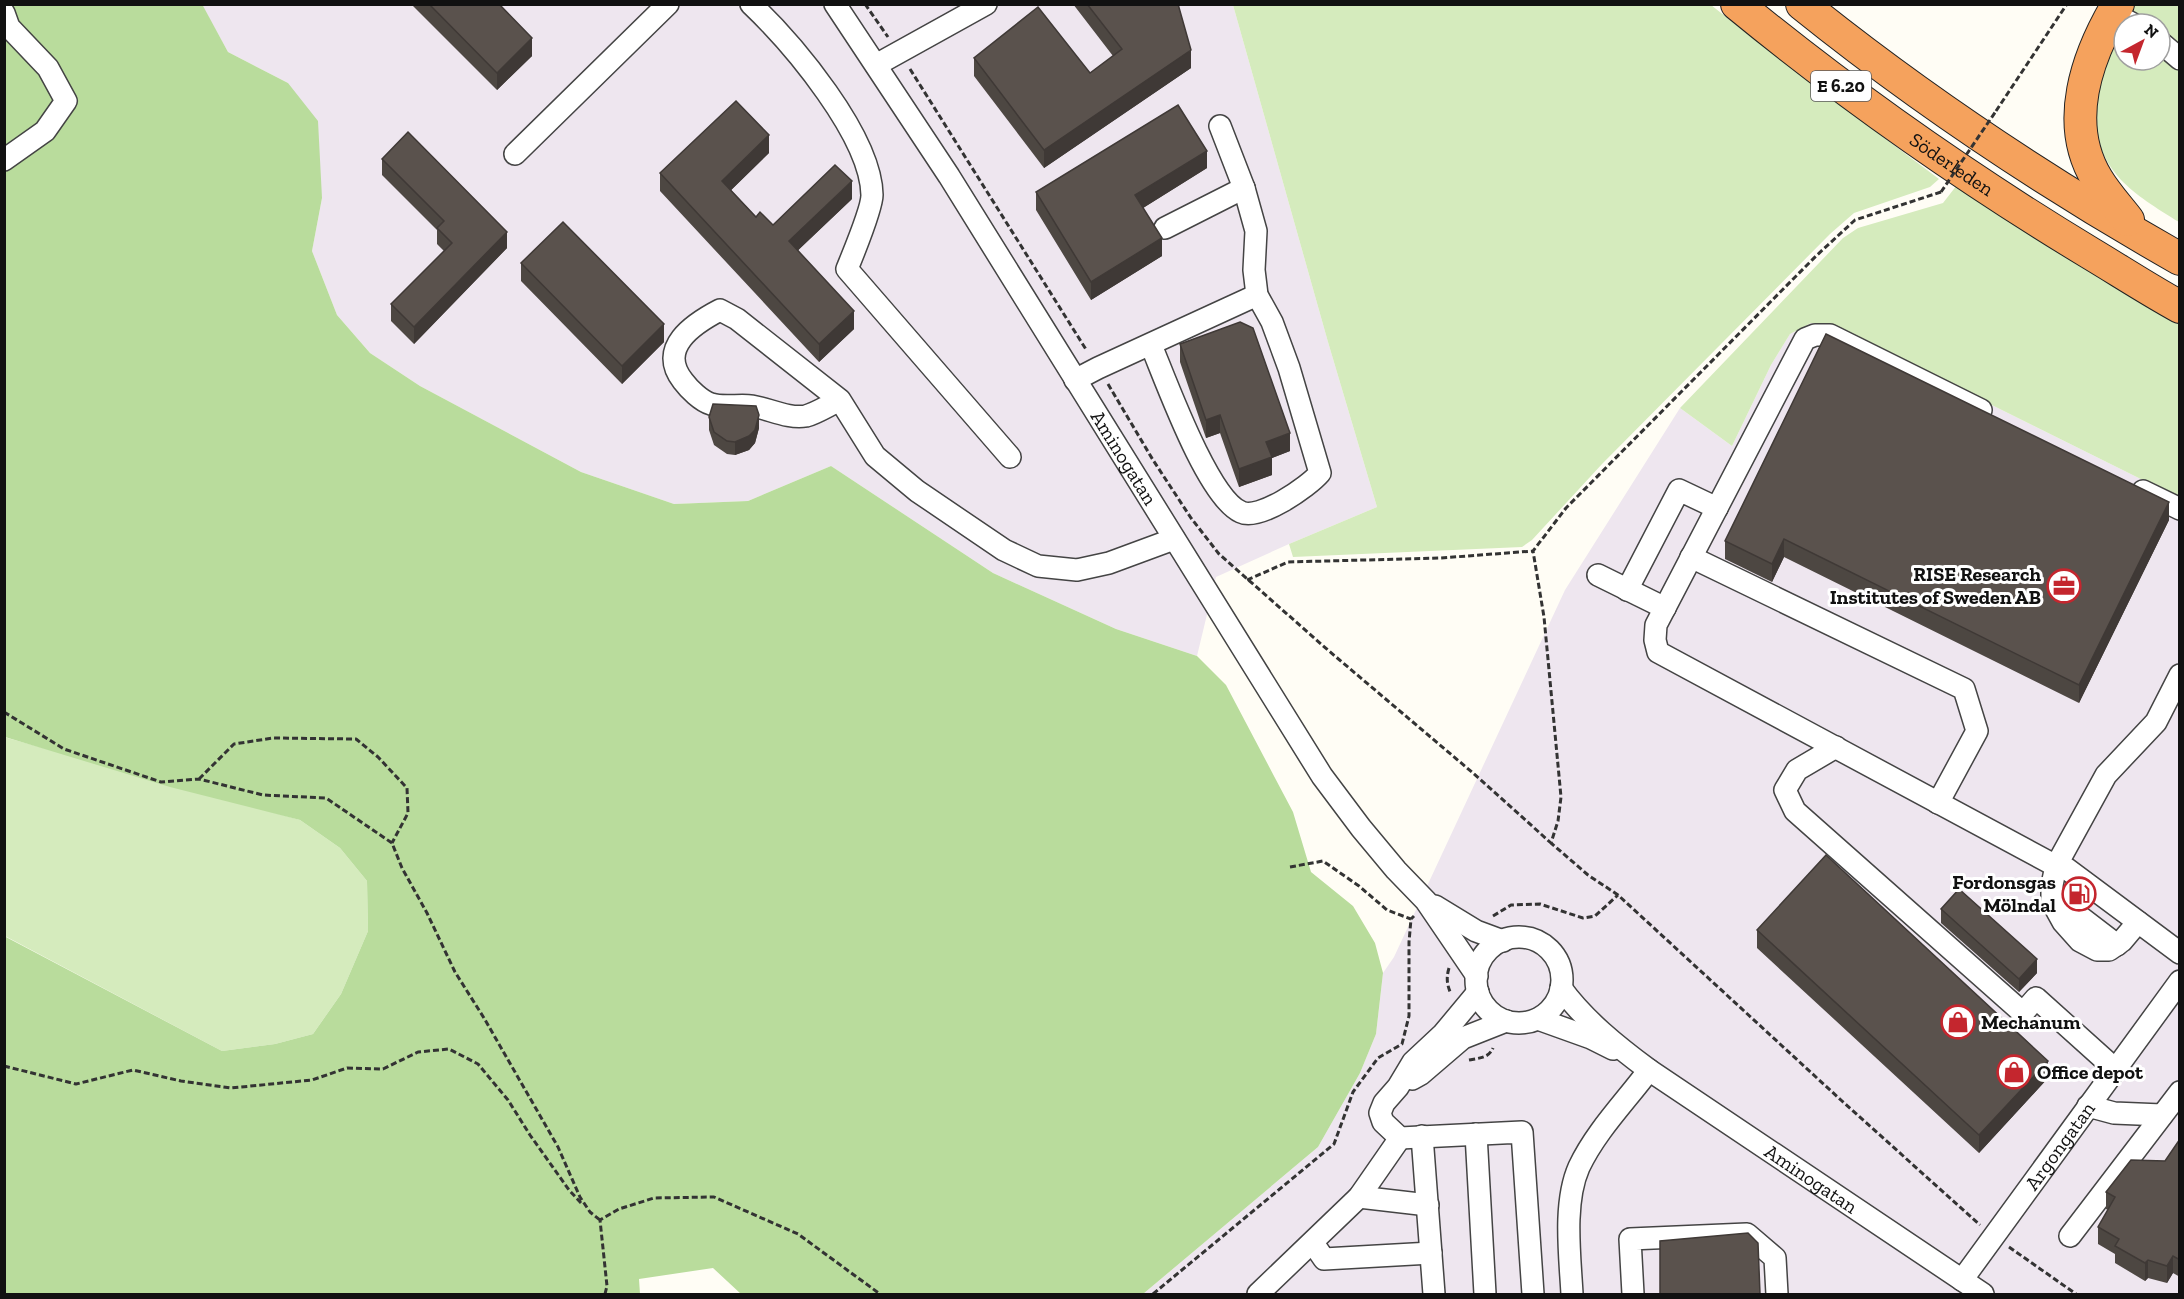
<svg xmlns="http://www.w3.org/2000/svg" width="2184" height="1299" font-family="'Zilla Slab',serif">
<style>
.industrial{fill:#eee6ef}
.green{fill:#d5ebbd;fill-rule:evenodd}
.forest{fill:#b9dc9c}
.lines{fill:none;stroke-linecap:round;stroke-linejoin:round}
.minor-casing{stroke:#444;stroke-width:24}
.highway-casing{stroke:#222;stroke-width:34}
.path{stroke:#333;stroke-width:3;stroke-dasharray:6 3;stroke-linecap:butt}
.minor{stroke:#fff;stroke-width:21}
.highway{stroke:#f5a25d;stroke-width:32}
.path-bridge{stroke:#333;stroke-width:3;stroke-dasharray:6 3;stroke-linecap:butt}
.wall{fill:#4d4742}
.shaded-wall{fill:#3f3936}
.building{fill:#5a524d;stroke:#3f3936;stroke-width:1.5}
.labels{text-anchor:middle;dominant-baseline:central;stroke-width:6;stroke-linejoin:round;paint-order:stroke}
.shield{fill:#fff;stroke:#585858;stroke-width:1.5}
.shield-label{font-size:18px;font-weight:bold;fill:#111}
.street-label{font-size:20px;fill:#111;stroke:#fff}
.poi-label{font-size:20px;font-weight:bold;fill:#111;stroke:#fff;text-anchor:end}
</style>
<rect width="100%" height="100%" fill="#fffdf5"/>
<path class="industrial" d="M202,5H1233L1328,342L1377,507L1289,544L1216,577L1197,656L1116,629L993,573L831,466L748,501L674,504L581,472L420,386L370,353L337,315L312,251L322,198L288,83L228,52Z
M1811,323L1839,329L2179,498V1294H1143L1318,1147L1360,1073L1376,1034L1383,973L1394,957L1565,590L1680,408L1732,446L1771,365L1790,334Z"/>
<path class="green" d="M1233,5H1711L1778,58L1939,179L1930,187L1854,213L1830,234L1602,464L1532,540L1522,547L1293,557L1289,544L1377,507L1328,342Z
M2130,5H2179V222C2134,194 2096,172 2095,113C2095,99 2096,84 2100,72C2108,49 2120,27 2130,5ZM2124,24H2160V60H2124Z
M1957,185L2020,229L2179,324V498L1839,329L1811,323L1790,334L1771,365L1732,446L1680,408L1843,238L1858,228L1943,203Z
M4,737L300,820L340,848L367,881L368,931L341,994L313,1034L275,1044L222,1051L5,936Z"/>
<path class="forest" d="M202,4L228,52L288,83L318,121L322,198L312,251L337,315L370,353L420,386L581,472L674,504L748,501L831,466L993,573L1116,629L1197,656L1226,685L1293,812L1311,872L1353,906L1375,943L1383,973L1376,1034L1360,1073L1318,1147L1143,1294H741L713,1268L639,1279L640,1294H5L4,936L222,1051L275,1044L313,1034L341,994L368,931L367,881L340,848L300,820L170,787L5,737V5Z"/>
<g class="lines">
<g class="minor-casing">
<g id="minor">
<path d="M751,4C793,44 871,136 872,195C872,209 853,254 847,269L1010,457"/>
<path id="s1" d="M835,4L949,176L1322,776L1361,828L1396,870L1426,901L1477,976"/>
<path d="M4,13L9,27L48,68L66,101L45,131L4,160"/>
<path d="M2113,13L2133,24"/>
<path d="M2160,42L2180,59"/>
<path d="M876,65L986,4"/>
<path d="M515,154L668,4"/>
<path d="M1165,228L1244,188"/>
<path d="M1151,345C1166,381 1208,498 1241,512C1259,521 1308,487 1320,473L1289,368L1272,322L1257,295L1254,270L1256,231L1244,188L1220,126"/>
<path d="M1075,380L1098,368L1257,295"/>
<path d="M840,400C829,405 817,413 806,416C788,419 770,409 752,406C740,404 723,408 711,404C701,401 689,389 683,381C657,348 693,324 720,310L737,319L840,400L875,456L917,491L1004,550L1038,566L1077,570L1109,563L1174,539"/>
<path d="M1981,410L1830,335H1815L1805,339L1656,625L1655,640L1658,652L2056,866L2067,869L2180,953"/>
<path d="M2143,491L2180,509"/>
<path d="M1691,557L1964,689L1977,731L1938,803"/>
<path d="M1598,575L1665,608"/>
<path d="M1627,590L1679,490L1717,508"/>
<path d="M1836,747L1797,770L1785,790L1795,811L2023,1013L2036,998L2115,1069"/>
<path d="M2053,896L2117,945"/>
<path d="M1435,906L1476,931L1503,941"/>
<path d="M2138,922L2122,941L2109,950H2097L2080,941L2063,922L2052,902V885L2056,866L2106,775L2156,722L2180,675"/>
<circle cx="1519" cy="980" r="43"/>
<path id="s2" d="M1561,988C1584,1020 1618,1047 1649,1070L1983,1294"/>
<path d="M1478,992L1443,1034L1413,1062L1398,1087L1384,1103L1380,1113L1383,1122L1400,1138L1522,1132L1533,1294"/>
<path d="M1538,1019L1591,1038L1613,1049"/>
<path d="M1412,1079L1421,1074L1463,1038L1506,1021"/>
<path d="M2088,1106L2114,1113L2162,1115"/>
<path d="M1476,1134L1485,1294"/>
<path d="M1422,1136L1434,1294"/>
<path d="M1359,1197L1428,1205"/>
<path d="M2070,1236L2180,1092"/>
<path d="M1313,1243L1324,1259L1431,1253"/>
<path id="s3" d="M1962,1280L2180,981"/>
<path d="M1258,1294L1359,1197L1400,1138"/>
<path d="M1572,1294C1570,1256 1563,1203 1579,1167C1596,1131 1626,1101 1649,1070"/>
<path d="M1633,1294L1630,1239L1747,1234L1775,1258L1777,1294"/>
</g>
</g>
<g class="highway-casing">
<g id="highway">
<path id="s4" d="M1737,4C1849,96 1966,178 2090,253C2120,271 2149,290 2180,307"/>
<path d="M1802,4C1920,99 2048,184 2180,259"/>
<path d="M2118,4C2087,56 2063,123 2097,179C2106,194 2118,207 2128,220"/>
</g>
</g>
<path class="path" d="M865,4L888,37
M910,69L1087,351
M1996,111L2067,4
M1941,192L1855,220L1816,256L1566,508L1533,551L1544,617L1561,797L1558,821L1551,843L1588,875L1618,895L1842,1101L1980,1225
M1108,384L1153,460L1191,518L1219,554L1329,651L1473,773L1551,843
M1247,580L1288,562L1441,558L1533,551
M4,712L64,749L161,782L199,779L263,795L326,798L392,843L402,868L427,913L455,972L484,1018L558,1147L580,1197L590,1212L600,1220
M199,779L234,744L273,738L356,739L378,757L407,788L408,813L392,843
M1290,867L1323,861L1359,886L1387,910L1411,919
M1493,916L1511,905L1540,904L1583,918L1595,916L1618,895
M1449,968C1446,978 1447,985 1451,994
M1469,1060C1479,1058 1489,1058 1493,1048
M4,1066L76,1084L133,1070L181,1081L231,1088L312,1080L347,1068L383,1069L418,1052L449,1049L478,1064L508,1100L530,1135L569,1190L582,1204
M2009,1247L2076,1294
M605,1294L607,1286L600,1220L619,1209L654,1198L714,1197L798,1234L880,1294
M1153,1294L1334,1144L1353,1092L1378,1058L1402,1044L1409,1016V942L1411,919L1414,916"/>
<use href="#minor" class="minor"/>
<use href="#highway" class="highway"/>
<path class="path-bridge" d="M1941,192L1996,111"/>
</g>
<path class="wall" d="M411,4H499L532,56L497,90Z
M1073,4H1178L1191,68L1044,168L974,76V58L1090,73L1113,56Z
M769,153L731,190L756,217L773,225L852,199L798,250L854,329L819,362L660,191V173Z
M382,159L507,248L414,344L391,321V304L444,251L437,244V230L382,175Z
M1207,168L1143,208L1162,256L1091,300L1036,210V192Z
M521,263L664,342L622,384L521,281Z
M1180,344L1290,451L1272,458V475L1239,487L1220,433L1206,438L1180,362Z
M709,417L759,428L755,443L749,450L735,455L727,454L714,445L709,430Z
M2169,520L2079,703L1784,557L1772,582L1725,559V541Z
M1941,909L2037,973L2019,992L1941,923Z
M1757,930L2048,1078L1979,1153L1757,948Z
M2180,1139V1277L2173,1273L2167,1283L2148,1278L2145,1281L2115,1263V1254L2098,1244V1227L2108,1210L2106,1209V1192L2165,1161Z"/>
<path class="shaded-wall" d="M532,38V56L497,90V73Z
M1191,50V68L1044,168V150Z
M769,135V153L722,199V181Z
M1207,151V168L1135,213V195Z
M852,181V199L789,259V241Z
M507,232V248L414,344V327Z
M1162,238V256L1091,300V282Z
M854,311V329L819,362V344Z
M664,324V342L622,384V366Z
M759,415V428L755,443L749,450L735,455V442Z
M1220,415V433L1206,438V420Z
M1290,433V451L1272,458V475L1239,487V469L1266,442Z
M2169,502V520L2079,703V685Z
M1784,539V557L1772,582V564Z
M2037,959V973L2019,992V979Z
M2048,1061V1078L1979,1153V1135Z
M2173,1256V1273L2167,1283V1266Z
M2148,1260V1278L2145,1281V1263Z"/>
<path class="building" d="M429,4H499L532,38L497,73Z
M1087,4H1178L1191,50L1044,150L974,58L1038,7L1090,73L1122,49Z
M736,101L769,135L722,181L756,217L760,212L773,225L835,165L852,181L789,241L854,311L819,344L660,173Z
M1178,105L1207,151L1135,195L1162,238L1091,282L1036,192Z
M408,132L507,232L414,327L391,304L452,243L437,228L444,221L382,159Z
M563,222L664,324L622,366L521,263Z
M1240,322L1253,328L1290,433L1266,442L1272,457L1239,469L1220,415L1206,420L1180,344Z
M1826,334L2169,502L2079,685L1784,539L1772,564L1725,541Z
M713,404L756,406L759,415L755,430L749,436L735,442L727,441L714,432L709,417Z
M1826,855L2048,1061L1979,1135L1757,930Z
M1959,889L2037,959L2019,979L1941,909Z
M2180,1139V1260L2173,1256L2167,1266L2148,1260L2145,1263L2115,1246L2119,1239L2098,1227L2115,1197L2106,1192L2131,1160L2165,1161Z
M1748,1233L1758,1243L1760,1294H1660V1241Z"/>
<defs>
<g id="office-ring" transform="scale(1.725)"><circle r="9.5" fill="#fff" stroke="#c4262e" stroke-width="1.5"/><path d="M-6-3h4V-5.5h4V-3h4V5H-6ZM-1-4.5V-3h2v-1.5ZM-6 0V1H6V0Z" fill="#c4262e"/></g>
<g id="fuel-ring" transform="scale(1.725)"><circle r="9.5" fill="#fff" stroke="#c4262e" stroke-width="1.5"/><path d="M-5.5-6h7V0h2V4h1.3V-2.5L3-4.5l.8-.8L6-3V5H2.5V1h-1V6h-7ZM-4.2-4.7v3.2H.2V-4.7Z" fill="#c4262e"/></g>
<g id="shop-ring" transform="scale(1.725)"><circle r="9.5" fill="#fff" stroke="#c4262e" stroke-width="1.5"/><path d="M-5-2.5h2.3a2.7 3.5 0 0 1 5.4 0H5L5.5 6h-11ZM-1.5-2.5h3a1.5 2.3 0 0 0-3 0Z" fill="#c4262e"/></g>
</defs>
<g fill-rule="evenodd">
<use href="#office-ring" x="2064" y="586"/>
<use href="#fuel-ring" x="2079" y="894"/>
<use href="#shop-ring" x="1958" y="1022"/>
<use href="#shop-ring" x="2014" y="1072"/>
</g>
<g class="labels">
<rect class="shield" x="1811" y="71" width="60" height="30" rx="4.5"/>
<g class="shield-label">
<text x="1841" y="86">E 6.20</text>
</g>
<g class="street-label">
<text stroke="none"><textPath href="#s4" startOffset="268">Söderleden</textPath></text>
<text stroke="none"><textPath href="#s1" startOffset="538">Aminogatan</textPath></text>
<text stroke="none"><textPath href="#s3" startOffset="166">Argongatan</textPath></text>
<text stroke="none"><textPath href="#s2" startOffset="316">Aminogatan</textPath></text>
</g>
<g class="poi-label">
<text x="2041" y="574">RISE Research<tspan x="2041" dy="23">Institutes of Sweden AB</tspan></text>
<text x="2056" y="882">Fordonsgas<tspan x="2056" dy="23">Mölndal</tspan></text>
<text x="1981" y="1022" text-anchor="start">Mechanum</text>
<text x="2037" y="1072" text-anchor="start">Office depot</text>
</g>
</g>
<rect width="2184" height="1299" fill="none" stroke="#111111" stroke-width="12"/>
<g transform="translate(2142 42) rotate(41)"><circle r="28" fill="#ffffff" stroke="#a0a0a0" stroke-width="1.5"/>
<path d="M0-4.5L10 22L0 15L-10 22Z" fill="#c4262e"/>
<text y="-9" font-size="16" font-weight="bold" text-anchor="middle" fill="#111111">N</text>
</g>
</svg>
